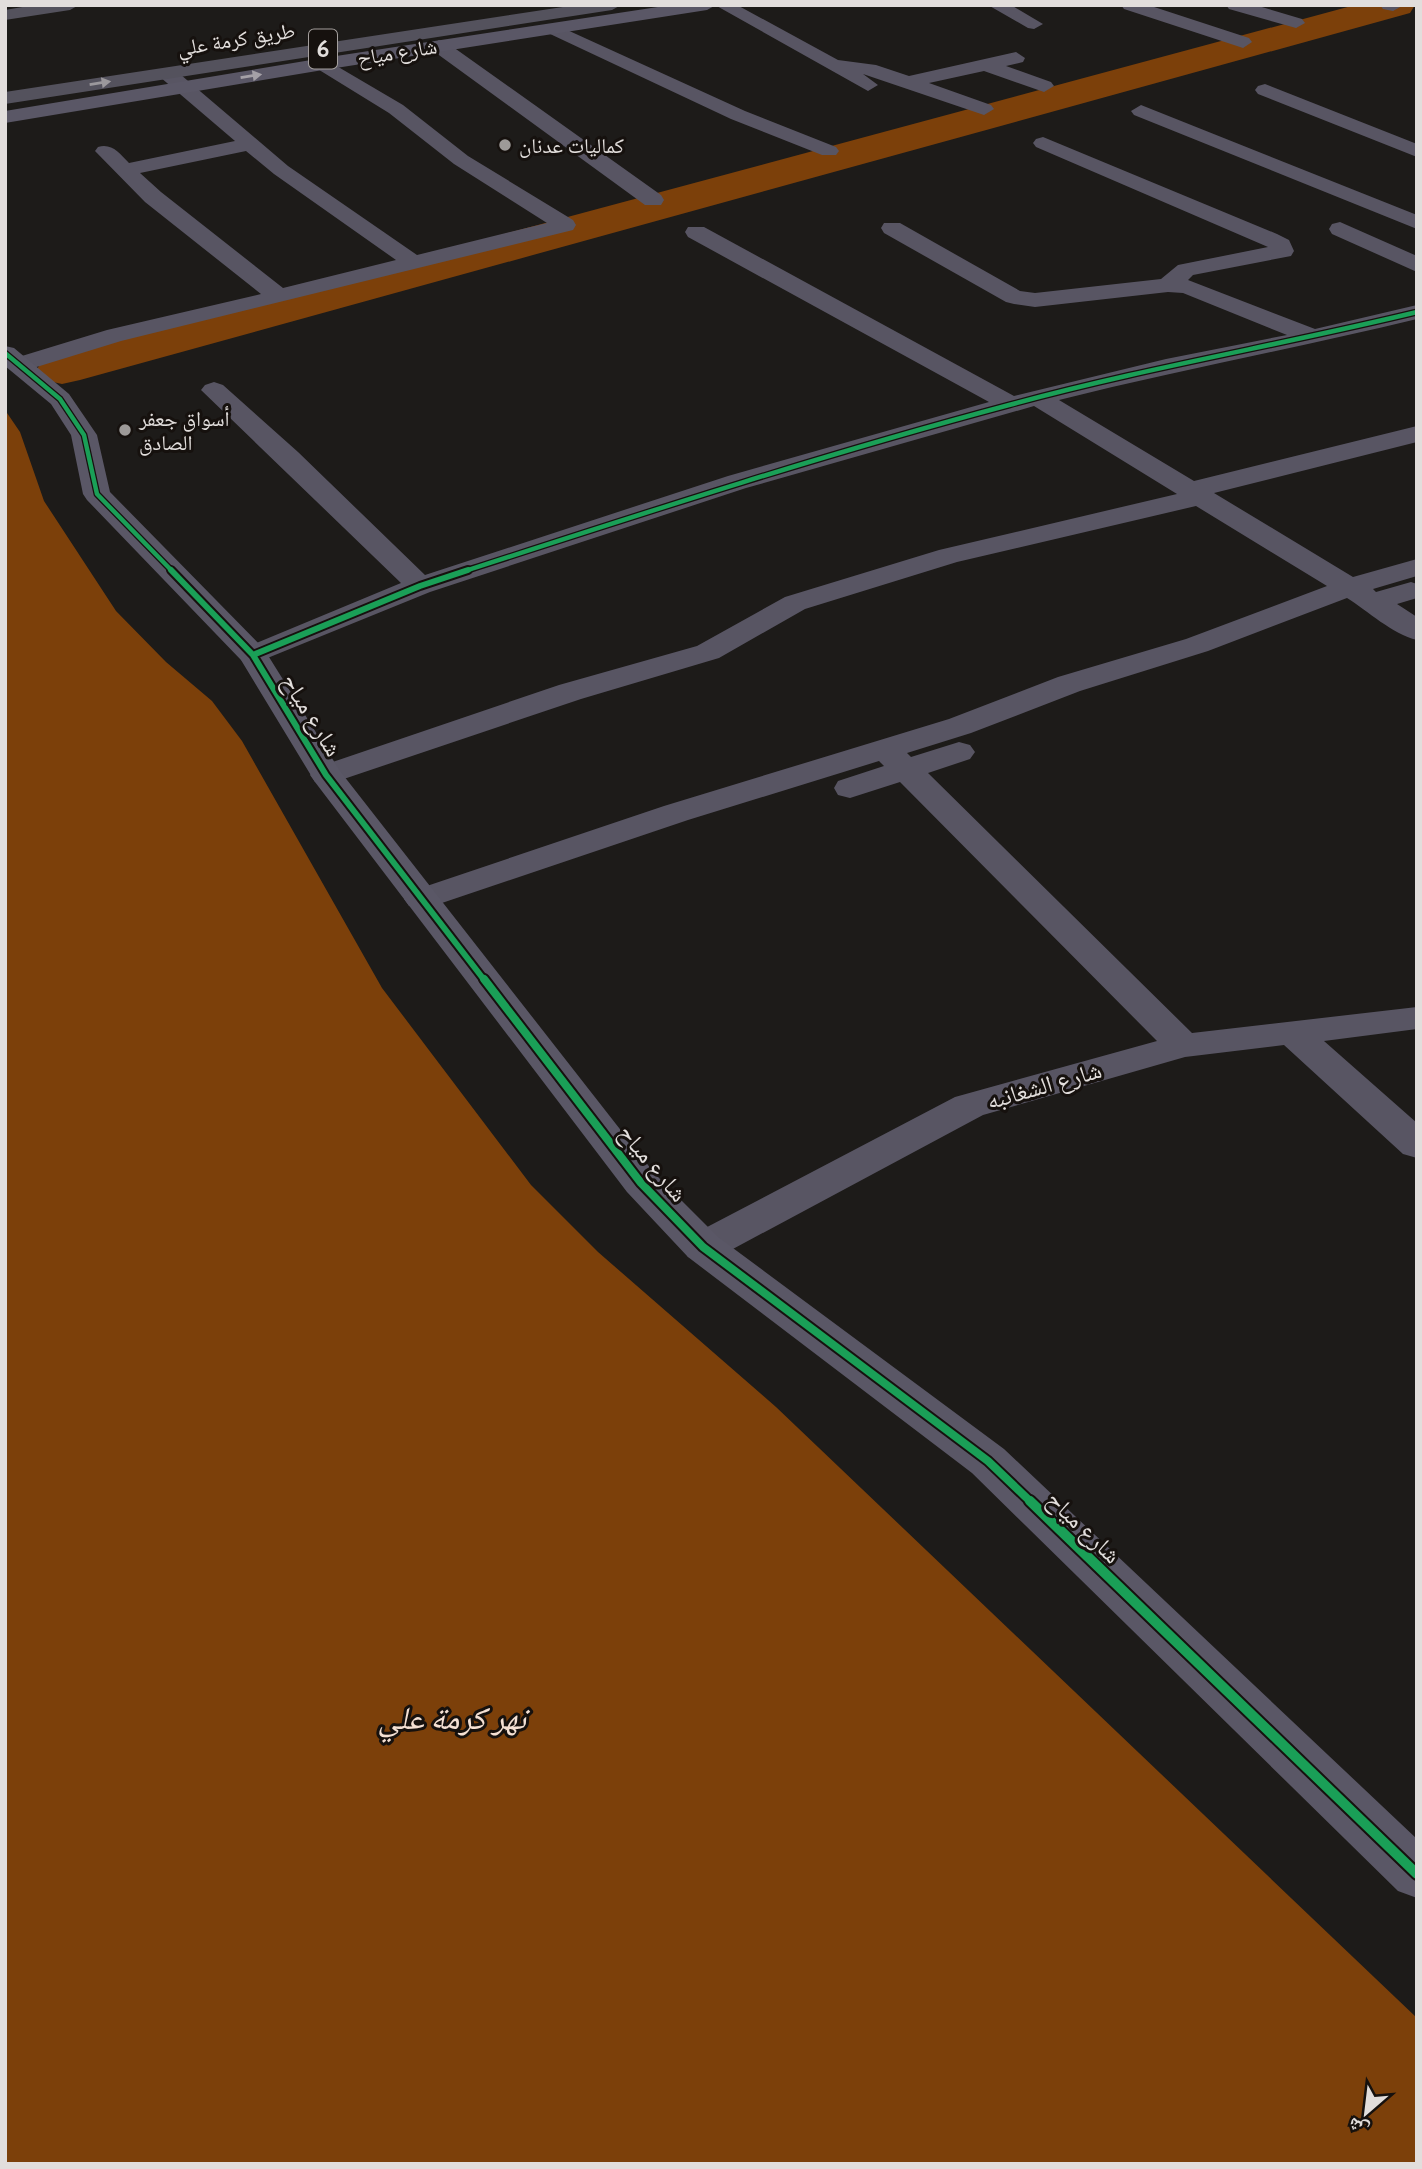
<svg xmlns="http://www.w3.org/2000/svg" width="1422" height="2169" font-family="Cabin,'Noto Naskh Arabic',sans-serif">
<style>
.water{fill:#7c400a}
.lines{fill:none;stroke-linecap:round;stroke-linejoin:round}
.river{fill:#7c400a;fill-rule:evenodd}
.street{fill:#585563;fill-rule:evenodd}
.secondary{fill:#5a5766;fill-rule:evenodd}
.highway{fill:#54525d;fill-rule:evenodd}
.cycleway-far3-casing{stroke:#16110e;stroke-width:7}
.cycleway-far2-casing{stroke:#16110e;stroke-width:10}
.cycleway-far1-casing{stroke:#16110e;stroke-width:12}
.cycleway-casing{stroke:#16110e;stroke-width:14}
.cycleway-far3{stroke:#1a9f57;stroke-width:4.5}
.cycleway-far2{stroke:#1a9f57;stroke-width:6}
.cycleway-far1{stroke:#1a9f57;stroke-width:8}
.cycleway{stroke:#1a9f57;stroke-width:10}
.oneway{fill:#a5a1a7}
.oneway2{fill:#9b989c}
.poi-dot{fill:#9d9a98;stroke:#16110e;stroke-width:2.5}
.labels{text-anchor:middle;dominant-baseline:central;stroke-width:6;stroke-linejoin:round;paint-order:stroke}
.far-street-label{font-size:21px;fill:#e2dedc;stroke:#16110e}
.far-poi-label{font-size:21px;fill:#e2dedc;stroke:#16110e;text-anchor:start}
.shield{fill:#16110e;stroke:#a5a09e;stroke-width:2}
.shield-label{font-size:23px;font-weight:bold;fill:#e2dedc}
.street-label{font-size:24px;fill:#e2dedc;stroke:#16110e}
.near-water-label{font-size:32px;font-style:italic;fill:#f4e0d3;stroke:#16110e}
</style>
<rect width="100%" height="100%" fill="#1d1b19"/>
<path class="water" d="M5,410L20,432L44,501L116,611L166,662L212,701L242,741L382,988L531,1185L598,1252L776,1407L1417,2018V2164H5Z"/>
<g class="lines">
<path class="river" d="M1355,5H1415L1410,13L80,380L62,384L44,380L37,369L44,358Z"/>
<path class="street" d="M715,5H737L838,60L876,65L909,76L1016,52L1025,58L1023,62L1006,66L1051,82L1054,86L1044,92L984,71L929,83L991,105L994,109L984,115L863,74L878,85L868,91Z
M988,5H1011L1043,24L1034,29L1028,28Z
M1121,5H1148L1249,38L1252,42L1243,48L1237,46L1124,9Z
M1226,5H1255L1302,19L1305,23L1296,28L1229,9Z
M1380,5H1401L1402,6L1393,11L1383,9Z
M554,24L745,111L836,147L839,151L836,155H822L731,119L548,33L545,29L548,25Z
M439,40L446,42L661,195L664,200L661,205H645L432,50L430,46Z
M323,58L403,105L468,156L573,220L576,225L573,230L121,341L30,369L21,371L12,369L9,364L12,359L107,330L261,294L145,202L95,151L98,147C112,143 119,153 129,163L235,141L160,77L158,73L160,69H174L288,166L417,255L547,223L454,164L389,113L316,68L314,64ZM246,151L274,174L396,260L283,288L161,192L140,173Z
M1265,84L1417,144V157L1258,94L1255,90L1258,86Z
M1141,105L1417,215V229L1134,115L1131,111Z
M1043,137L1277,234L1289,240L1294,251L1291,256L1193,275L1188,280L1315,329L1417,305V319C1298,348 1178,370 1059,400L1194,481L1417,426V442L1214,493L1353,577L1417,559V576L1373,589L1376,592L1411,582L1417,584V598L1397,604L1417,617V640C1392,634 1368,611 1347,598L1208,651L1080,691L971,733L907,753L911,757L959,742L970,745L975,752L970,759L928,773L1192,1033L1417,1007V1029L1324,1041L1417,1123V1158L1403,1154L1284,1045L1185,1057L983,1115L718,1257L703,1261L688,1257L682,1247L688,1237L955,1097L1157,1041L900,782L850,798L838,795L834,788L838,781L884,766L879,761L688,820L433,906L421,909L409,906L404,899L409,892L664,806L949,719L1058,677L1186,639L1327,586L1196,506L957,562L805,609L719,658L581,699L326,785L315,782L310,775L315,768L559,685L697,646L785,597L939,550L1177,494L1034,406L746,488L430,592L253,664L242,661L238,655L242,649L401,583L201,390L205,385L214,382L223,385L298,452L425,575L728,476L989,402L688,237L685,232L688,227H704L1014,396L1166,359L1287,335L1183,293L1168,292L1035,307L1014,304L1006,302L884,233L881,228L884,223H900L1020,291L1035,293L1161,279L1178,265L1268,247L1036,147L1033,143L1036,139Z
M1340,222L1417,256V272L1332,234L1329,229L1332,224Z"/>
<path class="secondary" d="M671,5H716L707,10L323,70L5,123V111L323,58Z
M5,346L14,348L69,394L97,435L110,492L264,649L340,771L655,1174L718,1237L1004,1449L1417,1839V1898L1398,1891L972,1473L688,1257L627,1192L315,782L241,660L87,500L83,494L71,435L51,404L5,366Z"/>
<path class="highway" d="M34,5H79L70,10L5,20V10Z
M576,5H621L612,10L5,104V92Z"/>
<g class="cycleway-far3-casing">
<path id="cycleway-far3" d="M5,353L60,399L84,435L97,494L173,572
M462,572C644,513 825,454 1009,405C1144,368 1281,345 1417,312"/>
</g>
<g class="cycleway-far2-casing">
<path id="cycleway-far2" d="M171,570L253,655L326,775L485,981
M253,655L420,586L468,570"/>
</g>
<g class="cycleway-far1-casing">
<path id="cycleway-far1" d="M484,979L641,1183L703,1247L988,1461L1032,1503"/>
</g>
<g class="cycleway-casing">
<path id="cycleway" d="M1030,1501L1417,1874"/>
</g>
<use href="#cycleway-far3" class="cycleway-far3"/>
<use href="#cycleway-far2" class="cycleway-far2"/>
<use href="#cycleway-far1" class="cycleway-far1"/>
<use href="#cycleway" class="cycleway"/>
</g>
<defs><path id="oneway-solid" d="M-6-.8H1V-3.2L6.5 0L1 3.2V.8H-6Z" transform="scale(1.75)"/></defs>
<use class="oneway" href="#oneway-solid" transform="translate(251 76) rotate(-9)"/>
<use class="oneway2" href="#oneway-solid" transform="translate(100 83) rotate(-9)"/>
<g class="poi-dot">
<circle cx="505" cy="145" r="7"/>
<circle cx="125" cy="430" r="7"/>
</g>
<g class="labels">
<g class="far-street-label">
<text transform="translate(236 39) rotate(-9)">طريق كرمة علي</text>
<text transform="translate(397 52) rotate(-9)">شارع مياح</text>
</g>
<g class="far-poi-label">
<text x="519" y="145">كماليات عدنان</text>
<text x="139" y="418">أسواق جعفر<tspan x="139" dy="24">الصادق</tspan></text>
</g>
<rect class="shield" x="309" y="29.5" width="28" height="39" rx="5"/>
<g class="shield-label">
<text x="323" y="49">6</text>
</g>
<g class="street-label">
<text transform="translate(312 715) rotate(58)">شارع مياح</text>
<text transform="translate(1044 1085) rotate(-16)">شارع الشغانبه</text>
<text transform="translate(653 1163) rotate(50)">شارع مياح</text>
<text transform="translate(1084 1527) rotate(44)">شارع مياح</text>
</g>
<g class="near-water-label">
<text x="452" y="1717">نهر كرمة علي</text>
</g>
</g>
<rect width="1422" height="2169" fill="none" stroke="#e2dedc" stroke-width="14"/>
<g transform="translate(1366 2113) rotate(208)" stroke="#16110e" stroke-width="5" paint-order="stroke">
<path d="M0-5L12 26L0 18L-12 26Z" fill="#e2dedc"/>
<text y="-10" font-size="19" font-weight="bold" text-anchor="middle" fill="#e2dedc">ش</text>
</g>
</svg>
